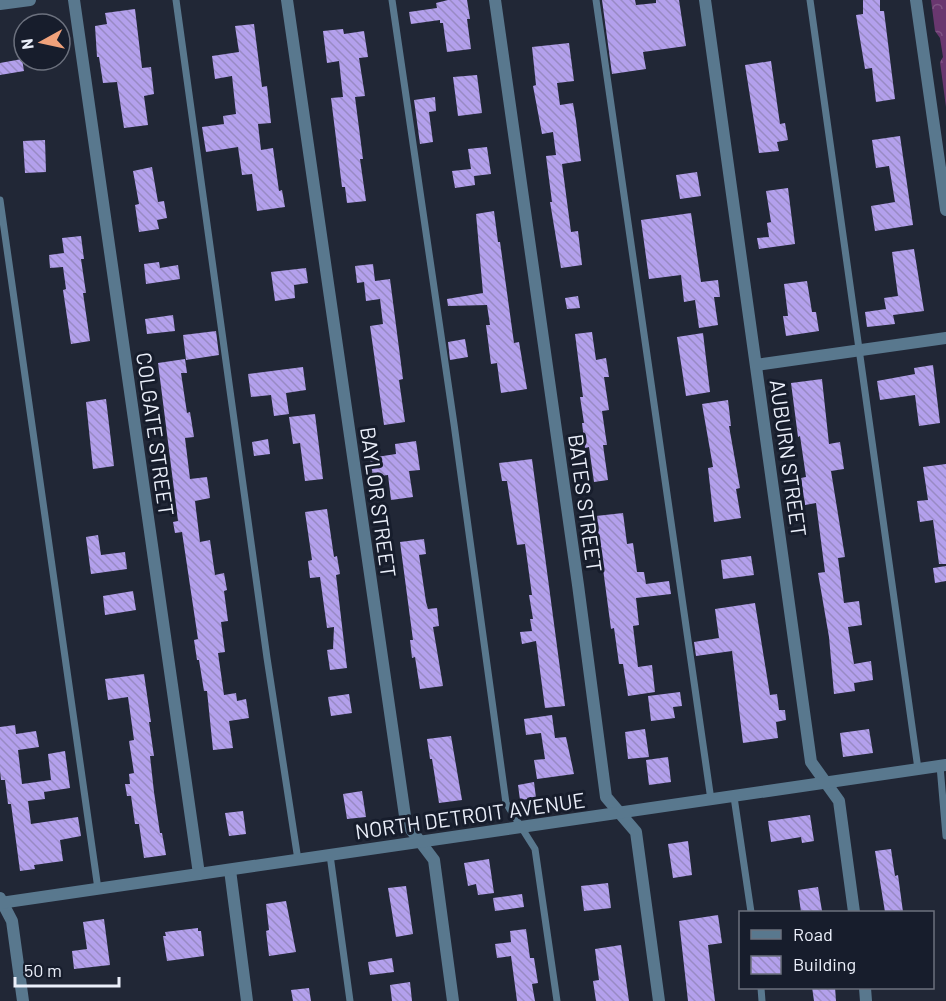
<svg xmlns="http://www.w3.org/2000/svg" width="946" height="1001" font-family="Barlow,sans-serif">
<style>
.park{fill:url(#park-crowns)}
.building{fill:url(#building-back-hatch)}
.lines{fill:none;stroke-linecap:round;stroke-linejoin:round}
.service{stroke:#59788e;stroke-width:7}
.minor{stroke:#59788e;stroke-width:12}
.tertiary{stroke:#59788e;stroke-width:12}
.labels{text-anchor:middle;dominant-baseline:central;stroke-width:6;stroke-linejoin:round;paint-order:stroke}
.street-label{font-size:21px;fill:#ebeffa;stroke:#171d2c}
</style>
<defs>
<pattern id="park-crowns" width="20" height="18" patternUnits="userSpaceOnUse" patternTransform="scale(1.5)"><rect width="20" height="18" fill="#69376f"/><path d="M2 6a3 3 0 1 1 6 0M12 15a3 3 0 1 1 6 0" fill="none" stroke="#7f5484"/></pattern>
<pattern id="building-back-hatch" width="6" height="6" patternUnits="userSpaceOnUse" patternTransform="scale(1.5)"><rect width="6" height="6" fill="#b3a0ec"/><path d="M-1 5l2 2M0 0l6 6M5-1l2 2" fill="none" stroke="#988ac4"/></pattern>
</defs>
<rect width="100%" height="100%" fill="#212736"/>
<path class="park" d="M931,0H946V107L940,62L943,57L940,38L935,31Z"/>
<path class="building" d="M448,0H467L470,19H467L471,49L447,52L443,23H440V20L411,24L409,12L437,8L436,3Z
M602,0H635L636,5L656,3V0H679L686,46L643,52L646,69L612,74Z
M863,0H880V11H884L895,99L876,102L872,68L865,69L856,15L863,14Z
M135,9L142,68L151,67L154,94L144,96L148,125L124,128L117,82L103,83L99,57H97L95,26L107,24L105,13Z
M254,24L262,87L267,86L271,123L258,124L261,150L273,148L279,191L282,190L285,207L257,211L252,174L242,175L238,147L206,152L202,127L224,124L223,116L236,114L232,76L215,79L212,56L239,52L235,26Z
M343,29L344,34L364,31L368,57L359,58L365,96L355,97L363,159H360L366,201L347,203L345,187H342L331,98L343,97L339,61L327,63L323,31Z
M569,43L574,81L557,83L560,105L573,103L576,121L581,161L562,164L571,232L578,231L582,265L561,268L550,202H552L546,156L556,155L553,132L542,134L533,86L536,85L532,47Z
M22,59L24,71L0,75V63Z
M771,61L780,124L785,123L788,140L777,142L779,151L759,153L745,65Z
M477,75L482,113L458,116L453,77Z
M435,97L436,111L429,112L433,142L420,144L414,100Z
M900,136L913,225L875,231L871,206L895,202L889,166L876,168L872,140Z
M45,140L46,172L25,173L23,141Z
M487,147L491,174L474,176L475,185L455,188L452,171L471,169L468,149Z
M152,167L158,202L164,201L167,218L157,220L159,229L139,232L135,205L139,204L133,171Z
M697,172L701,196L680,199L676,175Z
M788,188L795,244L759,249L757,238L769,237L767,223L771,222L766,191Z
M494,211L498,242H500L514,343L519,342L527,389L501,393L497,363L491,364L486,325H490L487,305L448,306L447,299L483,293L476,214Z
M691,213L701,282L718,280L720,297H714L718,325L699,328L695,300L684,302L681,275L649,279L641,220Z
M81,236L84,259H81L86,293H83L90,341L71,344L63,290L66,289L63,267L50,268L49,255L64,253L62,238Z
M914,249L924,311L893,315L895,324L867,327L865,312L886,309L884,298L898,296L892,252Z
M159,262L160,268L178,265L180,279L146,284L144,264Z
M373,264L375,281L390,279L403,379L399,380L405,422L384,425L370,326L383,324L380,299L366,301L364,282L357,283L355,266Z
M306,268L308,283L294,285L295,298L275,301L271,272Z
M807,281L812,312H816L819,331L786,336L783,316H788L784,284Z
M578,296L580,308L567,309L565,298Z
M173,315L175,331L147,334L145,319Z
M216,331L219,355L186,360L183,335Z
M592,332L596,360L606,358L609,377H604L609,410L602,411L607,445H603L608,480L594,482L589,447L585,448L582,423H584L580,397H583L575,334Z
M703,333L710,392L686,396L677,337Z
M465,339L468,357L450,360L448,342Z
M185,359L187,373H181L187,413L190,412L194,437L185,438L190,479L207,477L210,498L195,501L200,542L210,540L215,575L224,573L227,590L224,591L228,621L221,622L225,652L218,653L224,695L236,693L237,701L246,699L249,718L229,721L233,748L213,750L207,691H204L199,660H197L194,640L198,639L182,532L175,533L173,522L178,521L158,363Z
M933,365L940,423L919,426L915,395L880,400L877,381L915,374L914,368Z
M303,367L306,390L286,393L289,414L274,416L271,395L251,397L248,374Z
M822,379L829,444L840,442L844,469L831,471L845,557L838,558L844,603L859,601L862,625L848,627L854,664L871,661L873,680L854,683L855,691L834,694L829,637L818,573L825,572L816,503L805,505L801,478L806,477L800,436L798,437L791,383Z
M106,399L114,466L93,469L86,402Z
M728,400L731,426H729L740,488L736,489L741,518L714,522L708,468L713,467L702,404Z
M315,414L323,479L305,481L300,443L293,444L289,417Z
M268,439L270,454L254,456L252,442Z
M416,441L420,470L409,471L413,497L391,500L388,475L373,477L370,458L396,454L395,444Z
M532,459L565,706L545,708L536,641L522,644L520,632L532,631L530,619H533L529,595H532L525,544L517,545L507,481H502L499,463Z
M946,464V564H939L933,520L920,522L917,501L928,500L923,467Z
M327,509L334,557L337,556L340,574L336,575L347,668L330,670L327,650L333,649L334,627L327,628L320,577L310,578L308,561L312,560L305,512Z
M623,513L627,544L633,543L637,572H644L646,584L669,581L671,594L636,598L639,625L633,626L638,667L652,665L655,692L628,696L623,664H619L614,628L611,629L596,516Z
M98,535L101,555L125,552L127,569L91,574L86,537Z
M424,539L426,554L419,555L426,602L428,609L437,608L439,626L433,627L443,686L420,689L415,657L412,658L410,640H413L400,542Z
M751,556L754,575L723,579L721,560Z
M946,566V581L935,583L933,568Z
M133,591L136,610L105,615L103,596Z
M755,603L770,695L777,694L779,710H785L786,720L776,722L778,738L743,743L732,651L696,656L694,642L719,638L715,609Z
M144,674L151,722H149L154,756H150L154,792L160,833H162L166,855L144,858L139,824H135L131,796H127L125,784H130L129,774L134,773L129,741L134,740L128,697L108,700L105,679Z
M680,692L682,706L673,707L675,718L651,721L648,696Z
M349,694L352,713L331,716L328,697Z
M552,715L555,738L566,737L574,774L537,779L534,760L545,759L541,733L526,735L524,719Z
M15,725L16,734L36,731L39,747L18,750L22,784L51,780L48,754L65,751L70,788L44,792L45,799L28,801L31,824L78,817L81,836L60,840L63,861L34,865L35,869L20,871L11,804H8L5,780H1L0,771V727Z
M645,729L649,757L628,759L625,732Z
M869,729L873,753L843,757L840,733Z
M451,736L462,800L439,803L432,759H430L427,739Z
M668,757L671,782L649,785L646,760Z
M534,782L536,798L520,800L518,785Z
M362,791L366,817L347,819L343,794Z
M243,811L246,834L229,836L225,813Z
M810,815L814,841L802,843L801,837L771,842L768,821Z
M688,841L692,875L673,878L668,844Z
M891,849L895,876L898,875L903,912H885L875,851Z
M489,859L494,893L478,895L476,884L468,886L464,863Z
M608,883L611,908L584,911L581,886Z
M406,886L413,934L396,937L388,888Z
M818,887L822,911L801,912L798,890Z
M522,894L524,907L495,911L493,898Z
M286,901L296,952L269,956L266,931L269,930L266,904Z
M718,915L722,943L708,945L715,1001H688L679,921Z
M104,919L110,965L74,969L72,951L87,949L83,922Z
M198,928V931H201L204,956L167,961L163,936H166L165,932Z
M526,929L530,958H534L538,983L532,984L535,1001H517L511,956L497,958L495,944L511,942L510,931Z
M621,945L629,1001H596L593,981L599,980L595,949Z
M392,958L394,972L370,975L368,962Z
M410,982L412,1001H392L390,985Z
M812,987H835L836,1001H814Z
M309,988L311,1001H293L291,990Z"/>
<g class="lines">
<path class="service" d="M176,0L267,658L298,860
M392,0L454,424L506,803L535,849L557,1001
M596,0L711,800
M810,0C846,257 884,513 918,769
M0,200L98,889
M940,766L946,836
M734,797L751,912
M330,855L350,1001
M761,988L762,1001"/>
<path class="minor" d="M74,0L199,874
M287,0L406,823L434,860L453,1001
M495,0L578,585L606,797L636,832L659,1001
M705,0L811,762L839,801L854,912
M916,0L946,210
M0,4L30,0
M756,365L946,338
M230,870L247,1001
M0,898L12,921L23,1001
M865,988L866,1001"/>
<path class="tertiary" d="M0,903L946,765"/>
</g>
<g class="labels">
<g class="street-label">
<text transform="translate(156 434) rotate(82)">COLGATE STREET</text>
<text transform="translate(789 458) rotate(82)">AUBURN STREET</text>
<text transform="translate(379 502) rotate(82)">BAYLOR STREET</text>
<text transform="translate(586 503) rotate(82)">BATES STREET</text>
<text transform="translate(470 815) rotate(-8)">NORTH DETROIT AVENUE</text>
</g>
</g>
<rect x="739" y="911" width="195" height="78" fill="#171d2c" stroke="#6c717e" stroke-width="1.5"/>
<rect x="751" y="930" width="30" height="9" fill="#59788e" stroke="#6c717e" stroke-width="1.5"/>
<text x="793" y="941" font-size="18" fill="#ebeffa">Road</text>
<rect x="751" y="956" width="30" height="18" fill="url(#building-back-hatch)" stroke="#6c717e" stroke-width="1.5"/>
<text x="793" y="971" font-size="18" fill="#ebeffa">Building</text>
<g transform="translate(42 42) rotate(262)"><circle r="28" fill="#171d2c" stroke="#6c717e" stroke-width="1.5"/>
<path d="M0-4.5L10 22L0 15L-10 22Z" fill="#f1a27b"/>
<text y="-9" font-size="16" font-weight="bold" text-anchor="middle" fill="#ebeffa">N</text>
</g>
<path d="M15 977v9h104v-9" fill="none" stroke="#ebeffa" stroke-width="3"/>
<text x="24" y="977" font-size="18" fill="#ebeffa" stroke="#171d2c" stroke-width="4.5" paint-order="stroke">50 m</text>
</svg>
